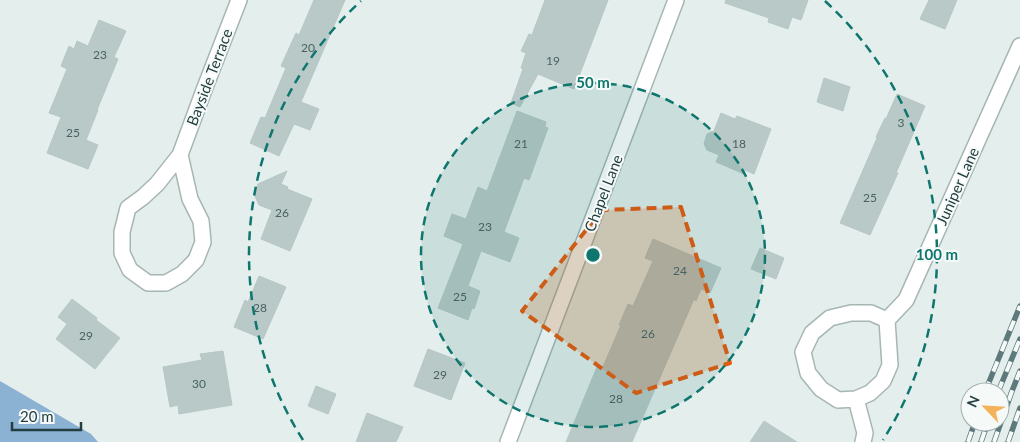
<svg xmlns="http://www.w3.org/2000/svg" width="1020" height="442" font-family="Lato,sans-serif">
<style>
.water{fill:#8bb1d3}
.building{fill:#b9c9c7;stroke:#b6c7c6}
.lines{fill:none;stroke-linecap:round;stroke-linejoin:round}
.minor-casing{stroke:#a6b6b5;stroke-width:18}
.minor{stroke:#fff;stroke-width:15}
.rail-casing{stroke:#5d797b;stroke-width:5.5}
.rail{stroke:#f5faf9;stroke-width:4;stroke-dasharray:11;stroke-linecap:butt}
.marked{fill:#e8590c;fill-opacity:0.2;stroke:#e8590c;stroke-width:4;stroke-dasharray:10 6;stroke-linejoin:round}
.ring{fill:none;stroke:#0f766e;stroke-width:2.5;stroke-dasharray:9 6}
.labels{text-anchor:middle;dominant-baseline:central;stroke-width:4;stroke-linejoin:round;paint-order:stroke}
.number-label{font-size:12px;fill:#486162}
.street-label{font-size:15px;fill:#233e40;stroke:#f5faf9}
.centre{fill:#0f766e;stroke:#f5faf9;stroke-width:2.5}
.ring-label{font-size:15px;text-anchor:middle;font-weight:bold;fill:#0f766e;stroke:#f5faf9;stroke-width:4;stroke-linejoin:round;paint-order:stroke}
</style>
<rect width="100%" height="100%" fill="#e4eeec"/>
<path class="water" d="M0,381L91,434L98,442H0Z"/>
<path class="building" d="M314,0H345L301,102L319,109L310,130L294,124L279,156L250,143L261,117L265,118L286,68L281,66L296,33L299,35Z
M545,0H608L589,50L574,89L538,74L520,107L511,103L523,69L521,68L526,53L521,51L529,34L532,35Z
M726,0H808L801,20L792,17L788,29L768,22L769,18L725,3Z
M929,0H957L945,29L920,19Z
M99,20L126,31L114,57L118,59L97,110H98L86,140L98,145L88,169L47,153L61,117L49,113L67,69L61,66L69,46L74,49L77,41L88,46Z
M824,78L850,87L843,111L817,102Z
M897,94L925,106L896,173H898L870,235L840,223L877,138L876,137L885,118L886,119Z
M517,111L546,122L545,127L548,128L529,180L524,178L504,232L519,238L510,262L481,251L468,286L480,291L474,309L472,308L468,320L438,308L463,244L444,236L452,214L466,219L478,187L487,191Z
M721,113L735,119L737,116L771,129L754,174L745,170L744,174L728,167L716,162L719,155L707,150L704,144L707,134L714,131Z
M287,171L281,184L288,187L287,189L312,199L290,251L261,239L272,210L259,205L254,194L258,184Z
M653,239L721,268L710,293L701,289L696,301L694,299L632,442H566L597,367L602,369L621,325H619L628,304L633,306L653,261L645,258Z
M760,248L784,258L776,279L751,269Z
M259,276L286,287L263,339L234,327L245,300L248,302Z
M72,299L97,318L96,320L120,338L95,369L56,339L67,324L58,317Z
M428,349L465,363L451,400L414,386Z
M223,351L232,405L179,414L178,405L170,407L163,367L202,360L200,354Z
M316,386L336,394L328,414L308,406Z
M367,413L403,427L396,442H356Z
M764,421L797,442H750Z"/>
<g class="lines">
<g class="minor-casing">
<path id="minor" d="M180,155L190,199L201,221L203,242L196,260L182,274L166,283H148L130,270L122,253V232L128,208L143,197L157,184L180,155L204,90L239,0
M887,320L871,313H851L830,318L812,333L803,352L808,373L821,389L838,400L856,399L870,393L883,381L890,365L887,320L906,300L1020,46
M856,399L865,433L863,442
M508,442L676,0"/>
</g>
<use href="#minor" class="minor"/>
<g class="rail-casing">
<path id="rail" d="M985,392L1020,306
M998,392L1020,339
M968,442L975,422
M981,442L988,422
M994,442L1012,391L1020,371
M1008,442L1020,408"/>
</g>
<use href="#rail" class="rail"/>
</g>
<path class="marked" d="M681,207L730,363L636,393L522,311L602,210Z"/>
<circle cx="593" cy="255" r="172" fill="#0f766e" fill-opacity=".12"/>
<g class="ring">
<circle cx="593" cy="255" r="172"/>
<path d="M303 440A344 344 0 0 1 361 1M825 1A344 344 0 0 1 883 440"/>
</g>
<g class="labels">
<g class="number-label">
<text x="308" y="47">20</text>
<text x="100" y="54">23</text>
<text x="553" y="60">19</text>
<text x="901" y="122">3</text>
<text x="73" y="132">25</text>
<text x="521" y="143">21</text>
<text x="739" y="143">18</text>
<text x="870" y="197">25</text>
<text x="282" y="212">26</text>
<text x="485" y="226">23</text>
<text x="680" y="270">24</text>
<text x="460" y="296">25</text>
<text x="260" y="307">28</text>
<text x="648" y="333">26</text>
<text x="86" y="335">29</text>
<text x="440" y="374">29</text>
<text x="199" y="383">30</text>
<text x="616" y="398">28</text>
</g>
<g class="street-label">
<text transform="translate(209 77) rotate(-69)">Bayside Terrace</text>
<text transform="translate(957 186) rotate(-66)">Juniper Lane</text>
<text transform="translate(603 193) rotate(-69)">Chapel Lane</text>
</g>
</g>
<circle cx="593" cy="255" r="8" class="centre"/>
<g class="ring-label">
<text x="593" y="88">50 m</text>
<text x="937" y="260">100 m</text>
</g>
<g transform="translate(985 407) rotate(295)"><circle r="24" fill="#f5faf9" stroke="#a1afaf"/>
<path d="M0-4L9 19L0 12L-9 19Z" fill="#f4b25b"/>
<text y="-8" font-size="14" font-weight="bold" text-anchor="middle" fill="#233e40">N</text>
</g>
<path d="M12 422v8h69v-8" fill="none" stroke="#233e40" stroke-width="2.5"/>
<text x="20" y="422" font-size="15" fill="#233e40" stroke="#f5faf9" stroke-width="4" paint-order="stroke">20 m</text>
</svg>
